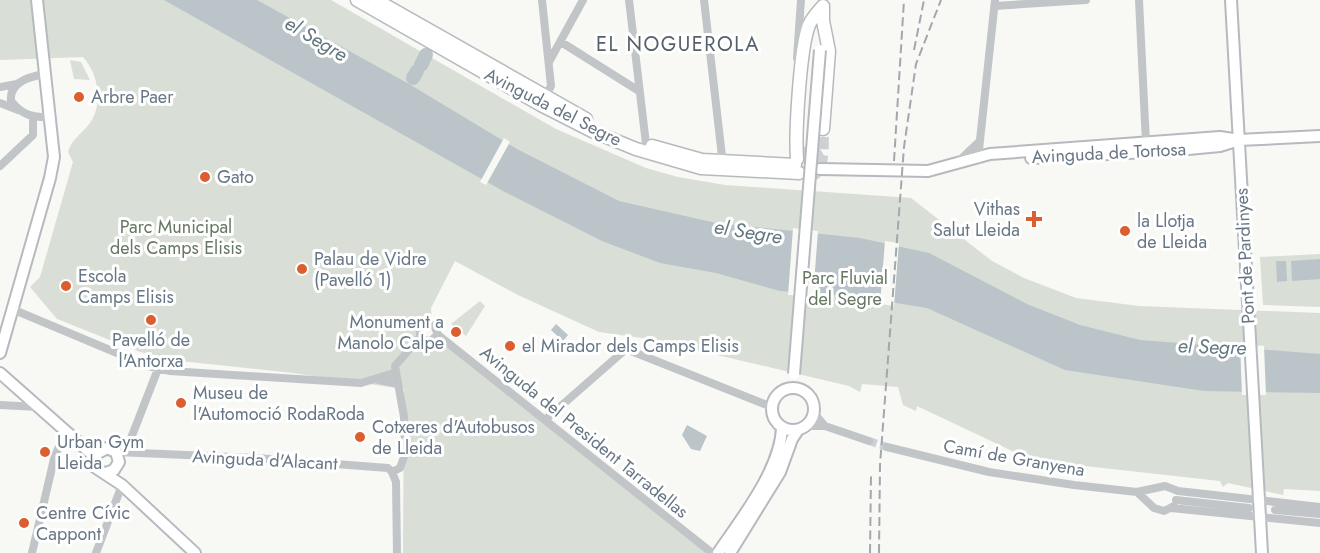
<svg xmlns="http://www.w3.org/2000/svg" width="1320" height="553" font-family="Jost,sans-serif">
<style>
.green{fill:#d9ded6}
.water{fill:#bac4c9}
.pier{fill:#f8f8f5}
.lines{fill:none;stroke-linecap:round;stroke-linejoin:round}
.river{stroke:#bac4c9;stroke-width:14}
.street-tunnel{stroke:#cdd1d3;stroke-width:8;stroke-dasharray:8 4;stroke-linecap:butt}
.primary-tunnel{stroke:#cdd1d3;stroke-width:12;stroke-dasharray:12 6;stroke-linecap:butt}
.secondary-casing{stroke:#b6babf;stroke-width:14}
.primary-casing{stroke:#b6babe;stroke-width:15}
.street{stroke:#c1c5c8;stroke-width:8}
.secondary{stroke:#fff;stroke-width:10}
.primary{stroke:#fff;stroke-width:12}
.rail{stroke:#a2a8ae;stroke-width:2;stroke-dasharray:9 4.5;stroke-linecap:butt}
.secondary-bridge-casing{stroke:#b6babf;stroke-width:14;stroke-linecap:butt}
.secondary-bridge{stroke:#fff;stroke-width:10}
.poi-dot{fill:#dc5d30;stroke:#fff;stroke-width:2}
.labels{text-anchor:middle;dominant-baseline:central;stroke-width:6;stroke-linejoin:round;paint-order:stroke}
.poi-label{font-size:18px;fill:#687785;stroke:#fff;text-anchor:start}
.street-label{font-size:18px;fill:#687785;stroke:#fff}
.park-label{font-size:18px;fill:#667762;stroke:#fff}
.water-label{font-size:20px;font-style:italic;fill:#637880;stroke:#fff}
.neighbourhood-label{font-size:20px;letter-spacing:1.5px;fill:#55606a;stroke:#fff}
</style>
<rect width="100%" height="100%" fill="#f8f8f5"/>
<path class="green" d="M0,0H331L556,129L646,168L678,177L725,185L911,198L992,261L1024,278L1076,298L1139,306L1320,313V491L1284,489L1283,495L1228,483L1223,487L1220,481L1058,463L1023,456L917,406L916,411L903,405L898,387L862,384L860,392L849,386L649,339L599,332L518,295L455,261L431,308L432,324L423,325L421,338H437L712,553H403L404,389L293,373L180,361L140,352L57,319L30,287L40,277L73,162L68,152C72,138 82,134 90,123C104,102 98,74 83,57L0,60Z
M70,60L81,62L90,80L74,79Z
M1320,254V307L1263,305L1260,257Z
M480,301L485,306L466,336L451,324Z"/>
<path class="water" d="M164,0H257L409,84L517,149L619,201L716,223L860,238L929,253L1027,304L1080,325L1140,340L1320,354V393L1204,391L1065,370L927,308L859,297L780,291L716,273L660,263L602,241L503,191Z
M1320,259V279L1292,281L1291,261Z
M1276,261H1286L1287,281L1277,282Z
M556,324L568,335L563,341L551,330Z
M687,425L707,436L700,451L691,449L682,435Z"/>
<path class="pier" d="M504,138L510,142L486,185L480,182Z
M793,228L818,231L813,297L788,295Z
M885,241L899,243L894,306L880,304Z
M1240,344L1264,346L1266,395H1242Z"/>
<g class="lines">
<path class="river" d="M421,65L426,55
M413,78L417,71"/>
<path class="street-tunnel" d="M869,441L887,447"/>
<path class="primary-tunnel" d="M821,162L816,154L808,152L799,155L795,165L802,175C827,182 822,145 823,129"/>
<g class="secondary-casing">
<path id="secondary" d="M1231,0L1262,553
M1031,158L1167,151L1220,146L1236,141
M820,169L928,171L990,154L1220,137L1239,140L1320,136
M0,353L50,178L54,157L37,0
M0,373L95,457
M772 409a21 21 0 1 1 42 0a21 21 0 1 1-42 0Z
M106,473L114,470L119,462L116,452L107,448L96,454V468L122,485L195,553
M718,553C741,519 781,469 782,427
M730,553L780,472L792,439L798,430"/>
</g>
<g class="primary-casing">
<path id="primary" d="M357,0L541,105L592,131L636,149L701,168L799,173
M376,0L586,119
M823,6V21L829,51L823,129
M652,146L702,160L795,165
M797,159C795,133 800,48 809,25C812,18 818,12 823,6"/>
</g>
<path class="street" d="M542,0L551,86L544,98
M629,0L646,144
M704,0L723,165
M1139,0L1146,143
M995,6L1086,0
M561,42L639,91
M797,58L801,0
M549,62L583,0
M46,74C31,76 9,81 11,101C22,115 34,119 51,116
M0,87L17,84
M0,103L18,110
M978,159L995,0
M959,161L980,141
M0,166L33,135V118
M12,309L148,366L170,371L361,383L394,373
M438,335L712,553
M420,337L429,342L438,335
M375,379L398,384
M0,405L38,407
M814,413L825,426
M545,420L626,349L772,407
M806,426H825L869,441
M887,447L989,472L1074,485L1137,492L1165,486L1178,491L1320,507
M126,451L158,369
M116,452L257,458L388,468L392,472L396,482L397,553
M392,472L400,468L405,454L404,417L395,366L420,337V329L423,325H434L438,335
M1137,492L1154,508L1164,511L1174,506
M1176,500L1249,508
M1171,508L1320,523
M1275,510L1320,514
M32,553L54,459L65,431
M96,553L122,485"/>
<use href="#secondary" class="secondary"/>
<use href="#primary" class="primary"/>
<path class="rail" d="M914,50L924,0
M894,161L904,0
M870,553L871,475
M879,553L880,465L904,147L916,64L941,0"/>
<g class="secondary-bridge-casing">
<path id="secondary-bridge" d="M794,374L820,50"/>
</g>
<use href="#secondary-bridge" class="secondary-bridge"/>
</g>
<g class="poi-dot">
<circle cx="79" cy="97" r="6"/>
<circle cx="205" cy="177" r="6"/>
<path d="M1031 210h6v6h6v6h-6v6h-6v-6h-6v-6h6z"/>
<circle cx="1125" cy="231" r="6"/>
<circle cx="302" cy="269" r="6"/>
<circle cx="66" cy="286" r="6"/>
<circle cx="151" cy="320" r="6"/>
<circle cx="456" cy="332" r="6"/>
<circle cx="510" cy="346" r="6"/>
<circle cx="181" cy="403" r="6"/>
<circle cx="360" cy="437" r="6"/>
<circle cx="45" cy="452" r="6"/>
<circle cx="24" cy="523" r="6"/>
</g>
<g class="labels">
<g class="poi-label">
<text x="91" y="97">Arbre Paer</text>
<text x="217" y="177">Gato</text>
<text x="1020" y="209" text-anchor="end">Vithas<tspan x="1020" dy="21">Salut Lleida</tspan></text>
<text x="1137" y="221">la Llotja<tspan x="1137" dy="21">de Lleida</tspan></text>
<text x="314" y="259">Palau de Vidre<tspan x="314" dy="21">(Pavelló 1)</tspan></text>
<text x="78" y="276">Escola<tspan x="78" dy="21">Camps Elisis</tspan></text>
<text x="444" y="322" text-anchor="end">Monument a<tspan x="444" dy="21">Manolo Calpe</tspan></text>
<text x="151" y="340" text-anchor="middle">Pavelló de<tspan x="151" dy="21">l'Antorxa</tspan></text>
<text x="522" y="346">el Mirador dels Camps Elisis</text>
<text x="193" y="393">Museu de<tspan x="193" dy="21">l'Automoció RodaRoda</tspan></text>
<text x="372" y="427">Cotxeres d'Autobusos<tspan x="372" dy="21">de Lleida</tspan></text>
<text x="57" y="442">Urban Gym<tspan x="57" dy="21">Lleida</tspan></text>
<text x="36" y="513">Centre Cívic<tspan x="36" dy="21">Cappont</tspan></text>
</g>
<g class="street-label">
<text transform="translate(553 107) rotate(27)">Avinguda del Segre</text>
<text transform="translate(1109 153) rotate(-3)">Avinguda de Tortosa</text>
<text transform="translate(1245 256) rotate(-93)">Pont de Pardinyes</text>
<text transform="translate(584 432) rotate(39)">Avinguda del President Tarradellas</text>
<text transform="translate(1014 458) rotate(10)">Camí de Granyena</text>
<text transform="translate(265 460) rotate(3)">Avinguda d'Alacant</text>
</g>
<g class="park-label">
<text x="176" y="227">Parc Municipal<tspan x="176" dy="21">dels Camps Elisis</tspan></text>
<text x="845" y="278">Parc Fluvial<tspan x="845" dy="21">del Segre</tspan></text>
</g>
<g class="water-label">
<text transform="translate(316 39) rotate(31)">el Segre</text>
<text transform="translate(748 232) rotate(9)">el Segre</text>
<text transform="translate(1212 347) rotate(2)">el Segre</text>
</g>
<g class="neighbourhood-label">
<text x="678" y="44">EL NOGUEROLA</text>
</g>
</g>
</svg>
